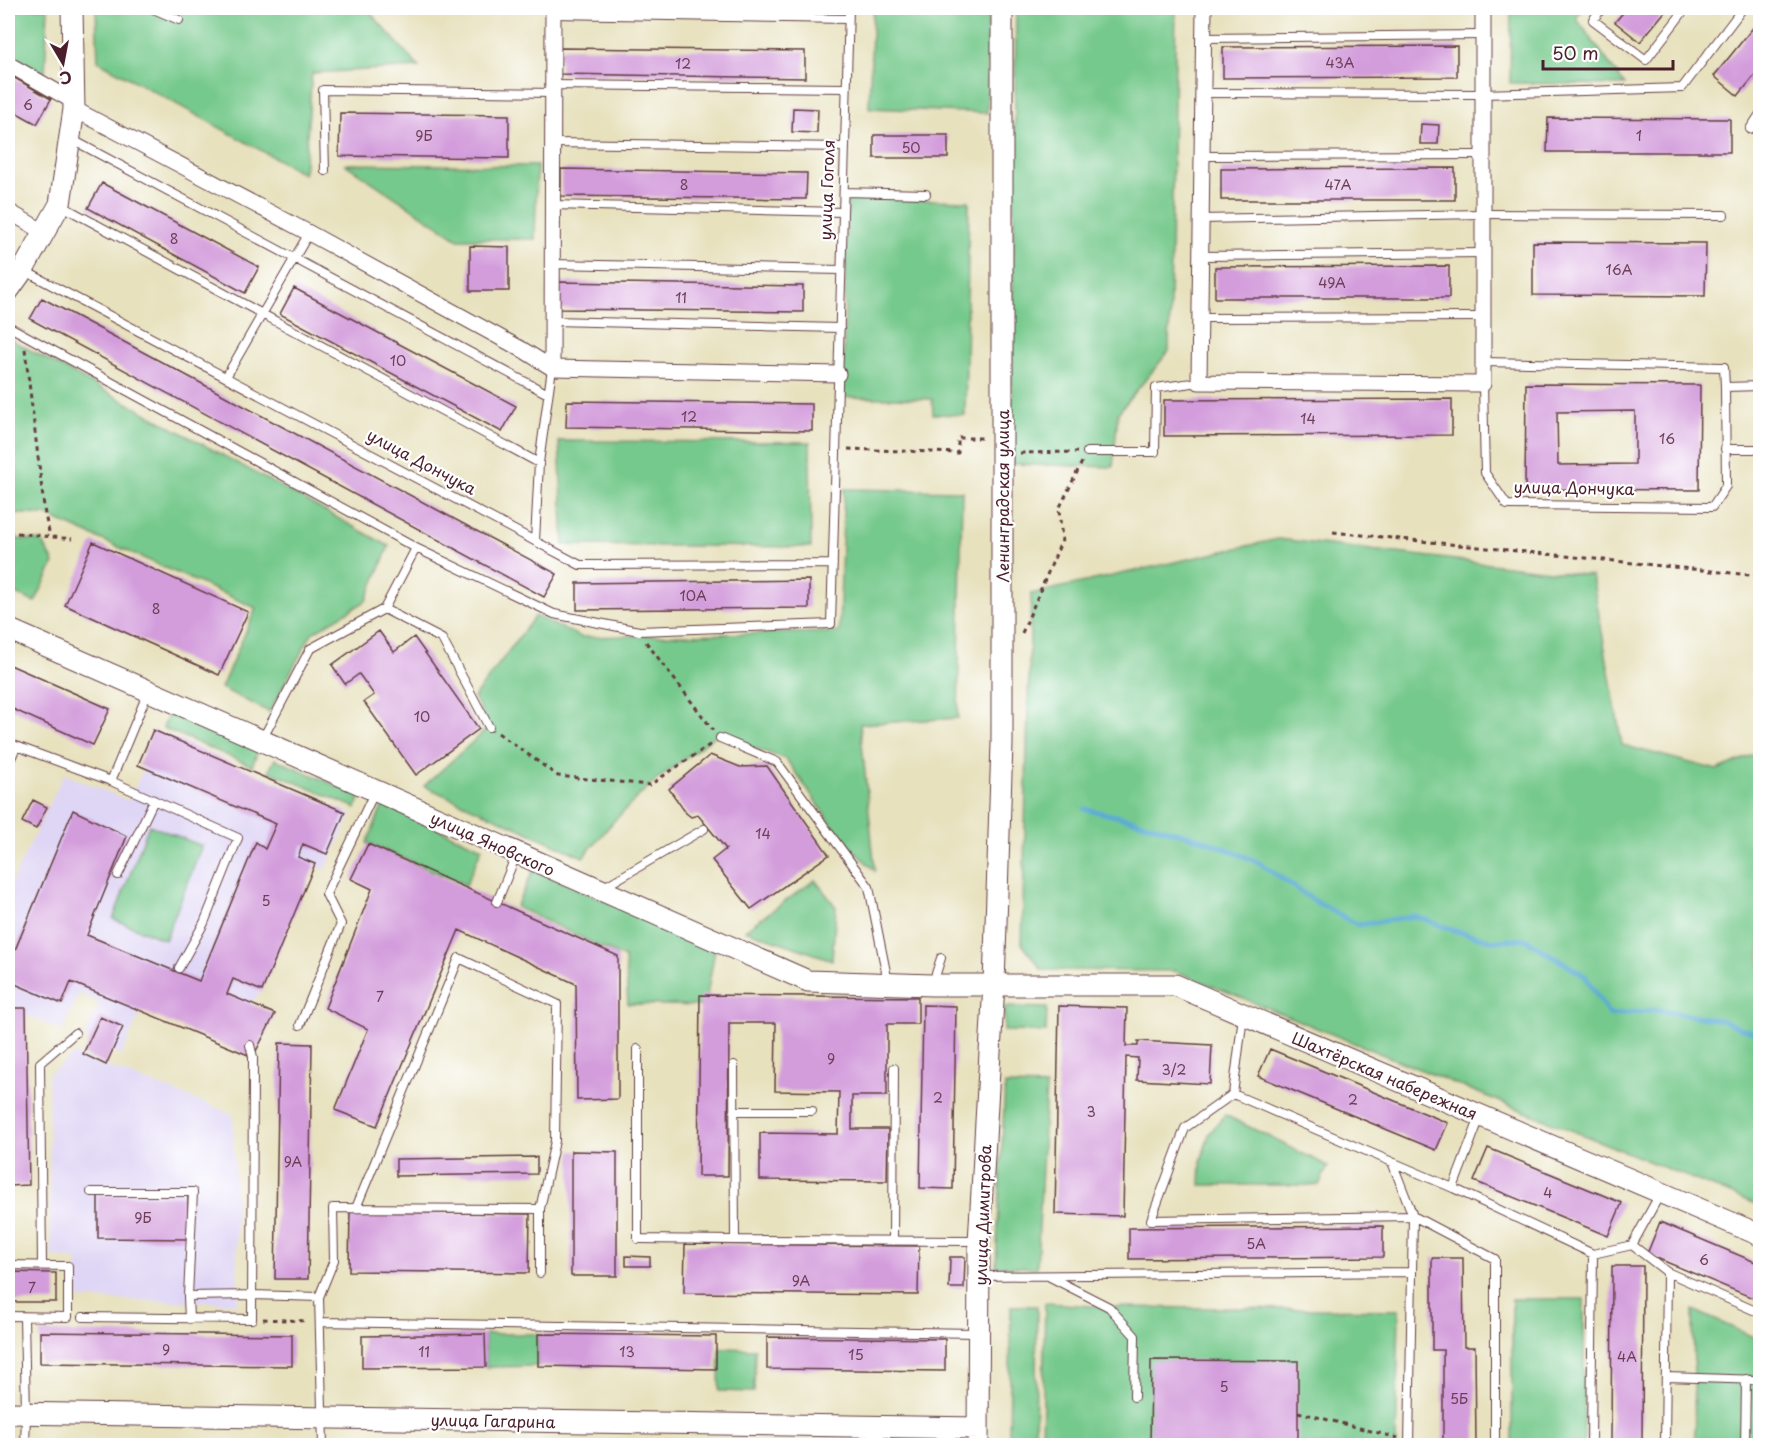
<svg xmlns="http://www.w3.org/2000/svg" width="1768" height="1453" font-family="'Playpen Sans',sans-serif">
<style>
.built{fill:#dfd5f5}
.green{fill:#76c98c;stroke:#60745c;stroke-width:1.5}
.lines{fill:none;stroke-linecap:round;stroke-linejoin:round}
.stream{stroke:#5babd5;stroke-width:5}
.building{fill:#d39cdb;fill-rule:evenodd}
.lane-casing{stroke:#623c41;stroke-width:10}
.street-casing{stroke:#623c41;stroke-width:17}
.secondary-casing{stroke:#623c41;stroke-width:23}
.path{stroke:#623c41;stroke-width:3;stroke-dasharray:4.5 4.5;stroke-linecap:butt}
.lane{stroke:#fff;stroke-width:8}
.street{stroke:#fff;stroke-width:15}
.secondary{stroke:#fff;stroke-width:21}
.labels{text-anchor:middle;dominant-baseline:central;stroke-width:4.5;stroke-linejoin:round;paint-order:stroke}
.number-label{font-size:14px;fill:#6c3e57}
.street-label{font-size:16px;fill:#4a1f2b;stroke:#fff}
</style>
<rect width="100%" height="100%" fill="#fff"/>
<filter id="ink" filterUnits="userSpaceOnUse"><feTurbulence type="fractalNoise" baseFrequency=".0167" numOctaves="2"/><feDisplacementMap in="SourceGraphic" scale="12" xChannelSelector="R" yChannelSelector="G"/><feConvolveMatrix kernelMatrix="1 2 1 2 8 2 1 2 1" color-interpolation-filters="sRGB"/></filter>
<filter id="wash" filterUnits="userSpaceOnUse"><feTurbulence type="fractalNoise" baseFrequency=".008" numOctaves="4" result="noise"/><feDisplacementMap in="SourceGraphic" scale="24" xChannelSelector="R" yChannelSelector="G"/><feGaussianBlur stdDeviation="1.35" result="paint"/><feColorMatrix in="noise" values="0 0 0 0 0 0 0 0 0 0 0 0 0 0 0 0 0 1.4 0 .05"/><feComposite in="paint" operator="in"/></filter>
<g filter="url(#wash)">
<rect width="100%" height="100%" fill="#e7e1bd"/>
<path class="built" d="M160,732L352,814L325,870L315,865L262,991L250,1003L271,1017L142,1009L121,1056L84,1038L99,1003L79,993L62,1031L8,1007V890L64,774L129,801Z
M74,1054L233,1114L238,1303L78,1299L77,1260L51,1256L48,1075Z"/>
<path class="green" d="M8,8H48L45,73L8,54Z
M96,8H366L419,67L312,73L304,174L98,61Z
M873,8H988L987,113L869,108Z
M1016,8H1176L1169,351L1118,413L1113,467L1011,464Z
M1511,8H1584L1576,18L1625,85L1510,83Z
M345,164L537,166L535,239H458Z
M847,198L969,201L965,415L933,414L932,399L843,397Z
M8,338L389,546L366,601L312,633L269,712L221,688L256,608L46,515L8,513Z
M559,441L810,442L811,547L564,545Z
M844,489L962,491L958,718L860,724L875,871L843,840L786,759L716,735L650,785L613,822L583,857L424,786L489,727L474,697L535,616L581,637L839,632Z
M8,538L42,541L54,563L35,602L8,591Z
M1278,539L1592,576L1622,745L1717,770L1760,752V1206L1175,971L1042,970L1022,944L1031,594Z
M169,713L258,751L252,766L163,728Z
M275,759L361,796L356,808L269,771Z
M383,805L482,848L466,885L367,843Z
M149,825L202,846L165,940L113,919Z
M534,869L715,950L705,1006L628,1004L625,958L516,907Z
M815,880L836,907L832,960L745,930Z
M1005,1007L1047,1008L1046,1032L1004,1031Z
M1005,1085L1046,1086L1037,1268L996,1266Z
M1225,1115L1328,1166L1319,1185H1200L1201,1161L1209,1134Z
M1512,1299H1584V1445H1512Z
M1045,1303L1109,1307L1399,1310L1396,1445L1042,1446Z
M1011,1306H1037L1035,1445H1009Z
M1693,1310L1760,1340V1445H1695Z
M485,1334H538V1366L486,1367Z
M720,1348L755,1349L754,1392L719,1391Z"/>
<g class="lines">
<path class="stream" d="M1085,809L1129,819L1204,840L1258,862L1313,900L1358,925L1415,916L1456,931L1494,941L1525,939L1585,976L1609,1015L1656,1010L1720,1020L1760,1035"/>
</g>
<g id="blocks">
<path class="building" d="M1627,8H1668L1640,42L1615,22Z
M1760,19V69L1738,96L1714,76Z
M1457,46V77L1223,78V47Z
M560,48L805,51V78L560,74Z
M8,74L51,99L37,124L8,108Z
M793,108L818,109L817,133L792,132Z
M340,113L509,115V158L339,156Z
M1548,118L1730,119V152H1547Z
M1421,124L1439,125L1438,144H1420Z
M874,135H948V158H874Z
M1455,168V200H1221V169Z
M561,169L807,173L806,199L561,196Z
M102,183L259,267L245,293L88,208Z
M1533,242L1706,243L1705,296L1533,295Z
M470,246L509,247V291H470Z
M1449,266V298H1215V267Z
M558,282L803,286V312L558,309Z
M294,288L516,406L502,432L280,314Z
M42,298L557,574L544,597L30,319Z
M1526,384L1700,385L1699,490L1525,489ZM1635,411V464L1558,465L1557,412Z
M1452,399V435L1164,436V400Z
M567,401L812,404V431L566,427Z
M93,542L248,612L219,675L65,605Z
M809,580V608L577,610V583Z
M379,631L394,652L414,637L479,729L416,775L364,702L374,695L359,674L345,684L332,665Z
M8,664L110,709L93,745L8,707Z
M153,730L345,812L327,854L303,844L298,857L315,864L262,991L233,979L227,994L275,1014L253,1057L71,982L62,1004L8,981V967L73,810L127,836L87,935L199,981L256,842L265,849L276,824L138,765Z
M710,755L740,767L767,766L829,855L751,909L712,860L726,849L698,815L691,817L686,813L669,789Z
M33,800L47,807L36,829L22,822Z
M368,844L618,956V1099L577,1100L576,984L459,930L377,1126L335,1110L368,1029L325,1008L372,889L351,879Z
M700,995L918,997V1024H887V1096H852V1129H888L887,1181L760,1180V1133L838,1134L839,1092L775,1091L776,1023H729L728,1176H698Z
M923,1005L956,1006L953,1189L920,1188Z
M1059,1006L1127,1008L1126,1046H1138V1041L1212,1045L1210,1084L1137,1080L1138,1058L1126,1057L1123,1216L1055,1214Z
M8,1008H26L29,1185L8,1186Z
M100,1017L123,1027L106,1065L83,1054Z
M279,1043L312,1044L308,1279H275Z
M1270,1049L1448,1123L1436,1150L1258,1076Z
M1488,1148L1622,1203L1608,1236L1474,1181Z
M571,1151L617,1152V1276H571Z
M537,1157V1174L396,1176V1159Z
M98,1195L188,1196V1239L98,1238Z
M350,1212L530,1214L529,1273L349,1271Z
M1660,1222L1760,1264V1301L1647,1254Z
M1383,1226V1257L1129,1259V1228Z
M685,1244L919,1246L918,1295L684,1293Z
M626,1256L650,1257V1266H626Z
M950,1257H965L964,1288H949Z
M1432,1258H1463L1464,1347H1475L1476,1446H1443V1350H1432Z
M1612,1266H1643L1642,1446H1611Z
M8,1272L56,1273V1302H8Z
M40,1332L292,1335V1366L40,1363Z
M485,1334L486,1367L362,1368V1336Z
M538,1334L716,1336V1369L538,1366Z
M767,1337L945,1339V1371L767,1369Z
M1151,1360L1298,1361V1446H1150Z
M1755,1392H1760V1446H1754Z"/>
</g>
</g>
<g filter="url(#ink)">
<use href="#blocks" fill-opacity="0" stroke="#623c41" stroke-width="1.5"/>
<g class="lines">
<g class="lane-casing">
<path id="lane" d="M151,8L179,20
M1602,8L1593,20L1646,60L1686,8
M553,14L848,19
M1202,38L1483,35
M552,85L845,88
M1202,93L1483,94L1682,88L1743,8
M1750,129L1760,114
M71,139L548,394
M552,143L845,147
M1202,156L1483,155
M325,171L323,90L552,93
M844,192L926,194
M552,205L843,212
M62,206L539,463
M1200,219L1483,214L1724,215
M1200,256L1484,253
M552,264L841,270
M25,271L580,565L833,564
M1199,318L1484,317
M552,321L840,328
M8,326L416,548L554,614L639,631L831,624L849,8
M1483,362L1724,367L1725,387
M226,377L309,233
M1483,384L1485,473L1507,505L1712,507L1726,486L1725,387L1760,386
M1725,449H1760
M1087,452H1155L1156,388L1199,382
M535,541L539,463L552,368
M384,609L442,639L489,727
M263,738L310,649L384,609L416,548
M720,738L777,762L869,887L888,982
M8,743L111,781L238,838L204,923L179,968
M8,765L16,747
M111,781L148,692
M118,875L154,800
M604,887L704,829
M497,902L516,855
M933,983L941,958
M1243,1016L1233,1094L1185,1128L1151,1220L1413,1216L1495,1259V1446
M300,1025L341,924L326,894L374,793
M638,1049V1239L735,1240
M734,1065L735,1240L978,1241
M1233,1094L1453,1188L1593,1254L1632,1245L1660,1194
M734,1111H812
M1392,1162L1413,1216L1409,1446
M1453,1188L1480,1117
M91,1192H193L188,1296L189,1319
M356,1208L459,958L557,1004L555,1141L540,1209V1273
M893,1241L894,1068
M1632,1245L1667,1272L1665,1446
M8,1265L68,1266V1317L8,1316
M42,1265L40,1063L75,1033
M1667,1272L1760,1313
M982,1276L1412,1272
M1050,1277L1109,1307L1135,1336L1134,1397
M188,1296L252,1295L319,1297L323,1446
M319,1297L334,1260L333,1208L540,1209
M24,1317L26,1414L25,1446
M83,1317L252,1319L253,1057L250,1045
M321,1322L976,1333
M1666,1377L1760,1380
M1591,1446L1593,1254
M1745,1446L1746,1379"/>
</g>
<g class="street-casing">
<path id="street" d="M1204,8L1199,382L1483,384V8
M8,64L73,101
M74,109L309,233L523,350L552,368L838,374
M8,211L44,232
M552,368L553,8"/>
</g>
<g class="secondary-casing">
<path id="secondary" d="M8,291L23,270L60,204L74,109L72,8
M8,629L808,981L932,985H1175L1760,1235
M8,1413L978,1428
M978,1446L979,1242L994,984L1002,744V8"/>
</g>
<path class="path" d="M25,349L45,515L50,536
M848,449L958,453V438H982
M1020,453L1077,452
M8,532L72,539
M1333,532L1760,576
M1022,633L1062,540L1059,509L1082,462
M646,642L713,730
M498,733L558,776L650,785L711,744
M263,1319L307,1321
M1298,1412L1398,1438"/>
<use href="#lane" class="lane"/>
<use href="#street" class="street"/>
<use href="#secondary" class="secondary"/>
</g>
</g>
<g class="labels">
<g class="number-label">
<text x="1340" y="62">43А</text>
<text x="683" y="63">12</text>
<text x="28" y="104">6</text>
<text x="424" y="135">9Б</text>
<text x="1639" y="135">1</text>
<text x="911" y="147">50</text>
<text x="684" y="184">8</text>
<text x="1338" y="184">47А</text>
<text x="174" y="238">8</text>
<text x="1619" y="269">16А</text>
<text x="1332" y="282">49А</text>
<text x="681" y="297">11</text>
<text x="398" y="360">10</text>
<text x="689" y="416">12</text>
<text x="1308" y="418">14</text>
<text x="1667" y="438">16</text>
<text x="693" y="595">10А</text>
<text x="156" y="608">8</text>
<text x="422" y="716">10</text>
<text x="763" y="833">14</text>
<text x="266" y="900">5</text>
<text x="380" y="996">7</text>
<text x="831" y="1058">9</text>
<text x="1174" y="1069">3/2</text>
<text x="938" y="1097">2</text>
<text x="1353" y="1099">2</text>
<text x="1091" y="1111">3</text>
<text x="293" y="1161">9А</text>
<text x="1548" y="1192">4</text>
<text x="143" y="1217">9Б</text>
<text x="1256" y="1243">5А</text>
<text x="1704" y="1259">6</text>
<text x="801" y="1280">9А</text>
<text x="32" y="1287">7</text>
<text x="166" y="1349">9</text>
<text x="424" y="1351">11</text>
<text x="627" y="1351">13</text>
<text x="856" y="1354">15</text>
<text x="1627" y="1356">4А</text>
<text x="1224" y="1386">5</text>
<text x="1459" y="1398">5Б</text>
</g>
<g class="street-label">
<text transform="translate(826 190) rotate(-88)">улица Гоголя</text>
<text transform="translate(422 461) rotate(28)">улица Дончука</text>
<text transform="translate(1574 487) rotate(1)">улица Дончука</text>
<text transform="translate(1002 496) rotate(-90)">Ленинградская улица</text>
<text transform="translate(493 843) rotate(24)">улица Яновского</text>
<text transform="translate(1385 1075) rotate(23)">Шахтёрская набережная</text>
<text transform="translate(982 1215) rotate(-88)">улица Димитрова</text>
<text transform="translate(493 1420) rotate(1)">улица Гагарина</text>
</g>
</g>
<rect width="1768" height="1453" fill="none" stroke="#fff" stroke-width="30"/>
<g transform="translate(63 63) rotate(170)" stroke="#ffffff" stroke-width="4.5" paint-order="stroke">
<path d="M0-4.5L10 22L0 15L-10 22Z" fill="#4a1f2b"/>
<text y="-9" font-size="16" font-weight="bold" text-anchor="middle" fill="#4a1f2b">С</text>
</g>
<path d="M1543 60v9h130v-9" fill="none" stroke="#4a1f2b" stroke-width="3"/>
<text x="1552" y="60" font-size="18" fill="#4a1f2b" stroke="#ffffff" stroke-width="4.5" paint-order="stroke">50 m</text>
</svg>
